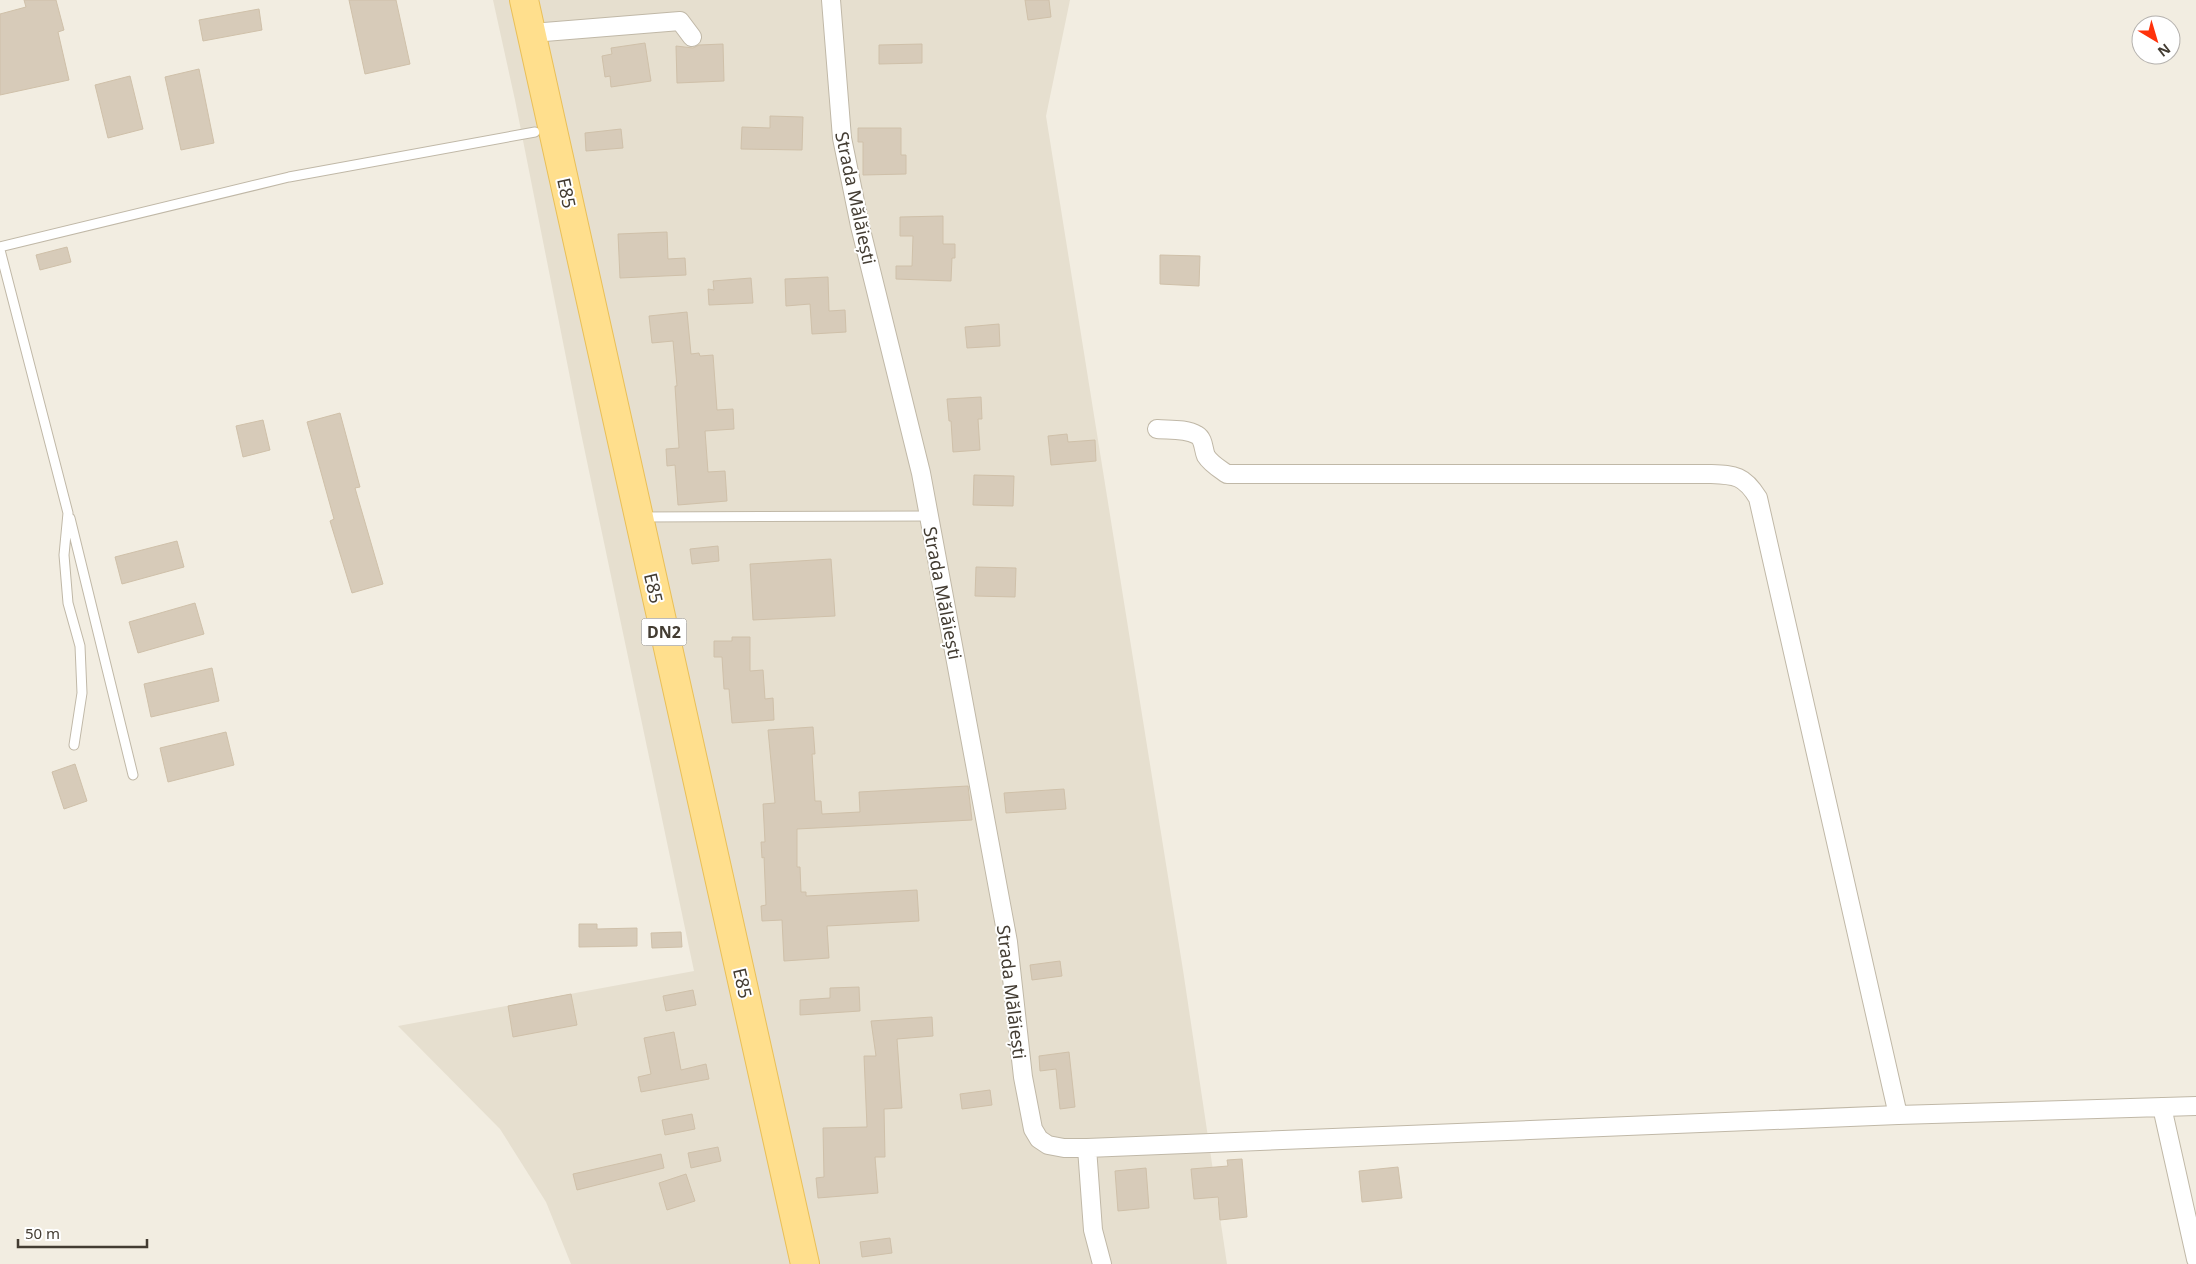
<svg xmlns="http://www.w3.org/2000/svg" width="2196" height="1264" font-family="'Noto Sans',sans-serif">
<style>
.residential{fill:#e6dfcf}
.building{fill:#d7cbb9;stroke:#cfc0a9}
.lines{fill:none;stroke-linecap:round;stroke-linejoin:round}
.service-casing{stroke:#c0b8a7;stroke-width:11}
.minor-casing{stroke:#c0b8a7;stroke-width:20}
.primary-casing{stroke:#e9bf58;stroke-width:30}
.service{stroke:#fff;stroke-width:9}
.minor{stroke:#fff;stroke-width:18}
.primary{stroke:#ffdf8d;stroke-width:28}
.labels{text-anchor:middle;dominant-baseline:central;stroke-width:4;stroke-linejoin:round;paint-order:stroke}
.shield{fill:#fff;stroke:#7b7670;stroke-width:1}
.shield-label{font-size:16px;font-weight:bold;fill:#433c32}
.street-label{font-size:18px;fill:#433c32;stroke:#fff}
</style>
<rect width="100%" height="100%" fill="#f2ede1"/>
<path class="residential" d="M493,0H1070L1046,116L1183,970L1227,1264H571L546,1202L500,1129L398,1026L694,971L581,433L515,100Z"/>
<path class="building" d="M24,0H56L64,30L58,32L69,80L0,95V14L26,7Z
M349,0H396L410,64L365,74Z
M1025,0H1049L1051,17L1028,20Z
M259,9L262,30L203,41L199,20Z
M645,43L651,81L611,87L610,76L605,77L602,56L612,54L611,48Z
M723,44L724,81L677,83L676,46L693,48L699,45Z
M922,44V63L879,64V45Z
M199,69L214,143L181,150L165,77Z
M130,76L143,129L108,138L95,85Z
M770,116L803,117L802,150L741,149L742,127L770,128Z
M858,128H901V155H906V174L863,175V142H858Z
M621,129L623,148L586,151L585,133Z
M943,216V244H955V258H952L951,281L896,279V266H912L913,236H900V217Z
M667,232L668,259L685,258L686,275L620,278L618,234Z
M67,247L71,262L40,270L36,255Z
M1160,255L1200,256L1199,286L1160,284Z
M828,277L829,311L845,310L846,332L812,334L810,304L786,306L785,279Z
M751,278L753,303L709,305L708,289L714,290L713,281Z
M687,312L691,354L699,353L700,356L713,355L717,410L733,409L734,429L705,431L708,472L725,471L727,501L678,505L675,465L667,466L666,449L679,448L675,386H677L673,341L652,343L649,316Z
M999,324L1000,346L967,348L965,327Z
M981,397L982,419H978L980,450L953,452L951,421H949L947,399Z
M340,413L360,487L355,488L383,584L352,593L330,521L334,519L307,422Z
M263,420L270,450L243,457L236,426Z
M1067,434L1068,442L1095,440L1096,461L1051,465L1048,436Z
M974,475L1014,476L1013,506L973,505Z
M177,541L184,567L122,584L115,557Z
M718,546L719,561L692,564L690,549Z
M831,559L835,616L753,620L750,564Z
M976,567L1016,568L1015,597L975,596Z
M195,603L204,634L138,653L129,622Z
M732,637H750V671L763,670L765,699L773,698L774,720L732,723L729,689H724L722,657H714V641H732Z
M212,668L219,701L151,717L144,684Z
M813,727L815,754H812L815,801H821L822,814L860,812L859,792L968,786L972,820L797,829V867H800L801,892H806V896L917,890L919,921L827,926L829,958L784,961L782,920L762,921L761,906L766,905L764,857L762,858L761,842H765L763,804L775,803L768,730Z
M226,732L234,765L168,782L160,748Z
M75,764L87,801L64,809L52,772Z
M1064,789L1066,809L1006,813L1004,793Z
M579,924H597V929L637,928V946L579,947Z
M681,932L682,947L652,948L651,933Z
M1060,961L1062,976L1032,980L1030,965Z
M859,987L860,1011L800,1015V1000L830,998V988Z
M693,990L696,1005L666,1011L663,996Z
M571,994L577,1025L513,1037L508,1006Z
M932,1017L933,1036L897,1039L902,1108L884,1109L885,1157H875L878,1193L818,1198L816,1178L824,1177L823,1128L867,1127L864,1056H876L871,1021Z
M674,1032L681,1070L706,1064L709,1079L641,1092L638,1077L651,1074L644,1038Z
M1069,1052L1075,1107L1060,1109L1056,1069L1040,1071L1039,1056Z
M990,1090L992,1105L962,1109L960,1094Z
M692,1114L695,1129L665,1135L662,1120Z
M718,1147L721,1161L691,1168L688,1153Z
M661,1154L664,1168L577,1190L573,1174Z
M1242,1159L1247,1217L1220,1220L1218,1197L1194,1199L1191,1169L1228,1166L1227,1160Z
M1398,1167L1402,1198L1362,1202L1359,1171Z
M1146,1168L1149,1208L1118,1211L1115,1171Z
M686,1174L695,1201L667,1210L659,1183Z
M890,1238L892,1253L862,1257L860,1242Z"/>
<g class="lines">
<g class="service-casing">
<path id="service" d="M0,247L289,177L535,132
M0,250L68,513L64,555L68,603L80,646L82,693L74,745
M641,517L929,516
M70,518L133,775"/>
</g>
<g class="minor-casing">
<path id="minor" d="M831,0L842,138L860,226L921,473L1008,942L1023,1077L1033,1129L1039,1139L1048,1145L1064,1148H1087L1898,1115L2196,1106
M532,33L680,21L692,37
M1157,429C1169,430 1186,428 1197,435C1204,439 1203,449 1206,456C1211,464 1220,469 1227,474H1710C1735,475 1744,475 1758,498L1898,1115
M2162,1107L2196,1259
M1087,1148L1093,1230L1102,1264"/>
</g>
<g class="primary-casing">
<path id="primary" d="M524,0L805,1264"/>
</g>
<use href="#service" class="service"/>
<use href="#minor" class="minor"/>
<use href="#primary" class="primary"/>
</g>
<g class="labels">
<rect class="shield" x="641.5" y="618.5" width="45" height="27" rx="4"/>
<g class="shield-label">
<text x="664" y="632">DN2</text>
</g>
<g class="street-label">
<text transform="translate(567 193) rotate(78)">E85</text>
<text transform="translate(856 198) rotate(78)">Strada Mălăiești</text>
<text transform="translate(654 588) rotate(77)">E85</text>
<text transform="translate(943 593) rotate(79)">Strada Mălăiești</text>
<text transform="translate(743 983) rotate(77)">E85</text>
<text transform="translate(1012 992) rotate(83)">Strada Mălăiești</text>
</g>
</g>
<g transform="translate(2156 40) rotate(142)"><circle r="24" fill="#ffffff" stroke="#b4b1ad"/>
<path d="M0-4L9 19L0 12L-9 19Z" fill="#ff320b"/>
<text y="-8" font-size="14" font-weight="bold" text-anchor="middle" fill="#433c32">N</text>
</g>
<path d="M18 1239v8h129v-8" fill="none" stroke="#433c32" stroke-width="2.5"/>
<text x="25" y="1239" font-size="15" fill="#433c32" stroke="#ffffff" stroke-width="4" paint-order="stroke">50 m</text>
</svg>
